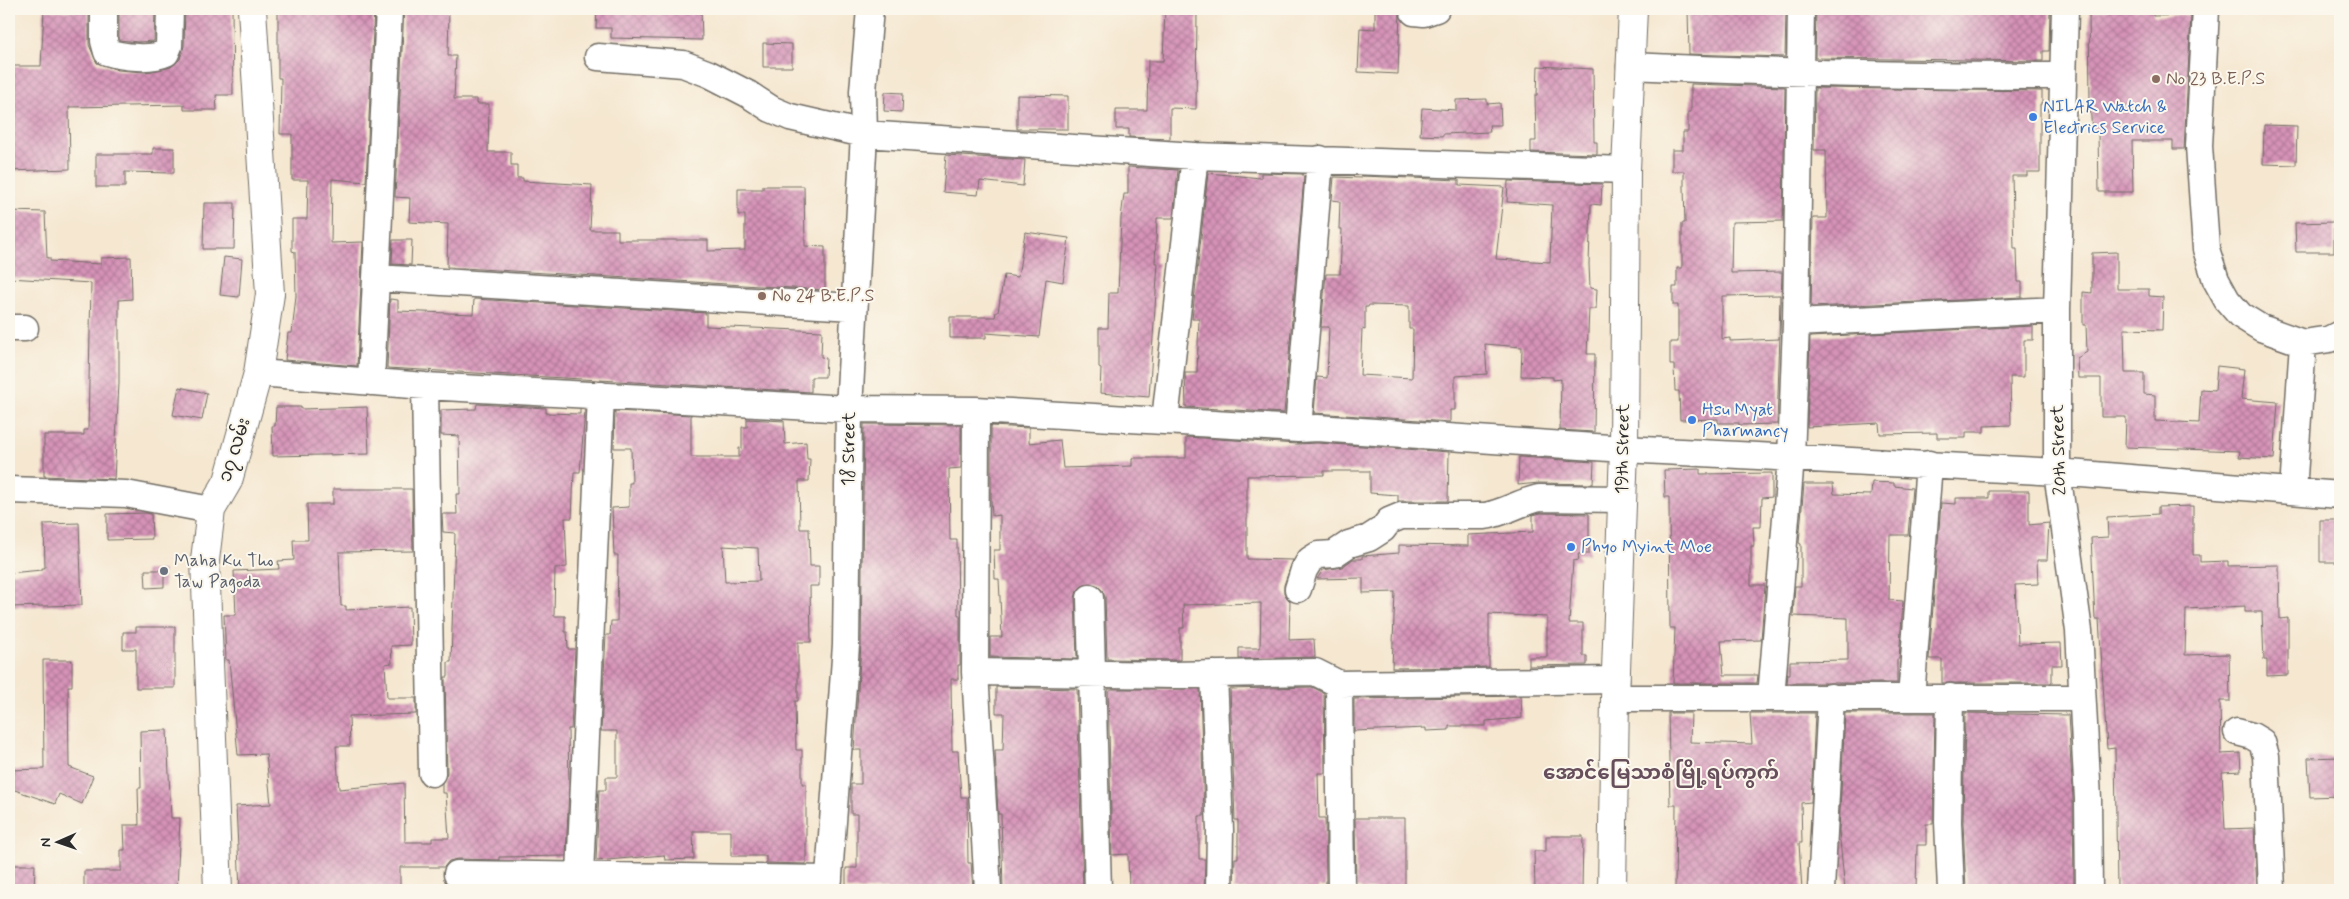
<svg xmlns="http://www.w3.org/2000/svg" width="2349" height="899" font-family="Mynerve,'Noto Sans Myanmar',sans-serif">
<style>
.building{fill:url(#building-cross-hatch);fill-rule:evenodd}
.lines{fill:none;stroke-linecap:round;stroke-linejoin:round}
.minor-casing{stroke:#726d65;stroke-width:29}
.tertiary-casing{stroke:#726d65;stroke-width:30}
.minor{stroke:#fff;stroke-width:26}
.tertiary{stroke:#fff;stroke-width:28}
.education-dot{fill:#8d6e63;stroke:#fbf7ec;stroke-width:2}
.shop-dot{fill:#3f7fe0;stroke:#fbf7ec;stroke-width:2}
.worship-dot{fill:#6b7280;stroke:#fbf7ec;stroke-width:2}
.labels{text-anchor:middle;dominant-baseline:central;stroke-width:4;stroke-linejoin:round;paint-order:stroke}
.education-label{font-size:18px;fill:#785e54;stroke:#fbf7ec;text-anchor:start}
.shop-label{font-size:18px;fill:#366cbe;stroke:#fbf7ec;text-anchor:start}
.street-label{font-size:18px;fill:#2b2b2b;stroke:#fbf7ec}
.worship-label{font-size:18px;fill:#5b616d;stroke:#fbf7ec;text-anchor:start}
.quarter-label{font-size:20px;font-weight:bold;fill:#674f5c;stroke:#fbf7ec}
</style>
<defs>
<pattern id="building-cross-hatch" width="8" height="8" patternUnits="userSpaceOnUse" patternTransform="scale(1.25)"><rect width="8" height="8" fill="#d693b8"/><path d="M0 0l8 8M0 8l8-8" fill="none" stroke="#ae7896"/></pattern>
</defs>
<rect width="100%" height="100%" fill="#fbf7ec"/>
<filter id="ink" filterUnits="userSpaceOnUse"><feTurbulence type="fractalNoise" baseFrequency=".02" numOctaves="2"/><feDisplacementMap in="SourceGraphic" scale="10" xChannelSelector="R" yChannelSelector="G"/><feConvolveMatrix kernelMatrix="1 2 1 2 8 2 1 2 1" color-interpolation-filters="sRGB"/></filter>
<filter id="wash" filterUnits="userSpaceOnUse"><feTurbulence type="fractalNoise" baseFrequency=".0096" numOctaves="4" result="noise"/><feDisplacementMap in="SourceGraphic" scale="20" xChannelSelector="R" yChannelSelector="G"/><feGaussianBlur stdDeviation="1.12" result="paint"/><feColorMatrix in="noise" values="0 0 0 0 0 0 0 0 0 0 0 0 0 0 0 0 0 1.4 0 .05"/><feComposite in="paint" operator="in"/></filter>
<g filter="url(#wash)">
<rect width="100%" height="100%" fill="#f5e7d0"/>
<g id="blocks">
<path class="building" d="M76,9H89V45L97,63L118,70L145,72L171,67L180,59L184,46L185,9H232L233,95H216L217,110H184V105L69,107L70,169L9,171V66H41L44,10L76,11Z
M119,9H155L154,41L138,42L119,40Z
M278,9H374L366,182L332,179L331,243L363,242L357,366L285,360L288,333H292L296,296L295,252L292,251V219H307L308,180H292V134H280L281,78H278Z
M404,9H449L448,56H456L454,99H477V104H489L488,152H511V165H517V178H523V181L592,185L590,230H618V240H708V251L745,250V215H738V189H763V186H804L805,246L825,247V290L447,267L448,224L409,222L410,198L395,197Z
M597,9H701L702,40L611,38V28H596Z
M1165,9H1197L1196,109L1170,108V139L1129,137V129H1116V110H1147L1148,61H1163Z
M1375,9H1400L1398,74L1358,72L1360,28L1375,29Z
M1688,9H1786L1785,57L1689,54Z
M1816,9H2050L2049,51H2043V61L1815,58Z
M2108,9H2153V16L2191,15L2184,149H2173V141H2132L2133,192H2099L2098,132H2092L2090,103L2089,11L2108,10Z
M763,43L792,44V67H763Z
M1538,66L1593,69L1594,142H1597V154L1531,152V141H1536L1535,95H1537Z
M1691,84L1785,87L1783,221L1732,222L1731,273L1782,272L1777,424L1739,425V423H1718V419L1680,420L1679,391H1675L1674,365H1670V342H1678V305H1673V287H1677V268H1682V223H1685L1684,187V171H1672V150H1683V132H1688V112H1691ZM1780,295L1779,339L1730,341V338L1722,339V296Z
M1815,88L2042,91V104H2040V172H2027V176H2012L2014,249H2017L2018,282H2022V297L1811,307L1813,218H1827L1826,150H1814Z
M885,92L903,93L902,112L884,111Z
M1017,95L1068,96V129H1017Z
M1487,99V104L1500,103L1501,125H1489L1490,132L1443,134V136L1420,135L1422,108L1456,110V100Z
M2264,125L2297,126L2296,165L2263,164Z
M153,148H174V173L125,172V187H96V154H153Z
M946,155L1025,160L1023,186L980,181L978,195L943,192Z
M1128,167L1178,170L1173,218H1157L1155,263H1158L1149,397L1100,393L1101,368L1099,367V328H1108L1109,293H1118L1121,218L1124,194H1128Z
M1208,173L1261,178V173L1302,174L1304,177L1284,413L1186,407L1185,373H1197L1199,319H1192Z
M1362,176L1459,180V185L1504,187L1496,259L1550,262L1552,205L1507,202L1508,181L1602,184L1601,205L1591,204L1589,264L1590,288L1597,289L1596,309H1589L1587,354H1595L1594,432L1560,430L1561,379L1553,380V377L1521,376L1522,347L1485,344L1487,374L1455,376V410H1450V422L1314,413L1317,377L1327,378L1329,327H1321L1326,274H1340L1342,229H1339L1340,201L1332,200L1334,177L1362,178ZM1369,305L1409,306V329H1413L1412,378L1360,375L1362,329L1365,330V307H1368Z
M204,203H235L234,249H203Z
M9,211L45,212L47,258H50V261L101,264V258L131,257L132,299L119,300V383L114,479L44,476V435H84V430H88L91,283L9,278Z
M2334,222V252H2296L2295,223Z
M1025,232L1069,238L1063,282L1046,279L1039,337L986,333V338H950V317H995L996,312H998L1004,275L1018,277Z
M393,240H412L411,265L392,264Z
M2117,252V289H2149V296L2163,297L2162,330L2124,329L2125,373H2144V394L2155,395V421L2199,423L2201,389L2215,390L2217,366L2244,369L2241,399L2278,402L2274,459L2239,457L2240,451L2125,447L2126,417H2101V378H2078L2077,358L2087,352L2086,325H2083V292L2092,293V253Z
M224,257L242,259L239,297L220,295Z
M390,299L398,300V311L473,314L474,299L706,313V326L822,331L821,357L826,358L825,377H811V392L387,368Z
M2033,326V340H2024V377H2010L2011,425L1984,426V432H1966V438H1937V433L1880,434L1879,423L1807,427L1810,337Z
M179,387L207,393L202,420L173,415Z
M477,404L546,408V413L580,414V409L585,410L580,472H574L572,518H565L567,567L555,568L554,616H565V632H567L568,649H575L571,729H568L569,787L566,856L499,857V860L457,859L449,861L444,867H400V890H240L236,806L271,804L266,754L238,755L229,660H226L224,615H236L234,571L279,569L278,561L294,560L293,540H308L307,504H333V489H412L413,551L339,552L341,606H346V610L410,607L411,645L391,646L392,663L385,664L387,698H416V714L349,716L350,746H336L339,789L404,783L405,842H432V838H449L446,793H442V783L447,773L445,677H448V662H451L455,533L443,532L442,514H457L456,494H460L459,436L441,435V410L476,409Z
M276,407H301V409L367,407L369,454L273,456L272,426H275Z
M615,411L691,415V457H739V448H742V427H747V419L784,421L785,444L806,442L807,459H810L809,481H799L800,529H809L810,566H819V586H810L811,642H798V701H795L796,750H802V784H806V864L766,863V856H731V831H693L694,859L665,860L664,855L596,861L599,790H606V777H617V731H601L606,635H610L611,621H617L618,555H614L612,508L629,507V483H632L631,448H614ZM723,546L758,548L759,581L725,582Z
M864,424L961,425V468L949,469L950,540H957L958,615H960V665H958V679H951L952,751H958L961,797H967L968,863H971L973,890H846V868H857V814H851V784H861V750H854L861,645Z
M991,426L1029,428V443L1060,440L1063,468L1132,466V458H1186V437L1297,444L1317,443L1449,452L1448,501H1398V495L1370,493V471H1324V475L1247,476V559L1293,560L1284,585V593L1290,601L1289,640L1314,639L1315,657L1239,659V648H1260L1261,603L1183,605L1184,628H1180V660L1107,659L1105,597L1102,590L1097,585L1090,583L1082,586L1077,591L1075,598L1077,659L990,657V637H1002L999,579H995L994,550H1000V515L992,516L991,499Z
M1519,457L1594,462L1593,484L1539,483L1518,485Z
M1700,469V474L1772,473V497L1762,498L1761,527H1753L1754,546H1751V585H1765L1761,640L1721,641L1724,675H1758L1757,683H1673L1675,628H1670L1669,497H1665L1664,470Z
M1872,482L1894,483V486L1912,488L1908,535H1890L1889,600L1903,601L1899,659H1897V683H1787L1788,674H1790V661L1848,660V618L1793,616L1795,586H1801V544L1799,543L1804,484H1833L1834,494L1871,495Z
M1989,491H2029V525L2049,523L2047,560H2037L2038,584L2015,585L2018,644L2061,643L2062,665H2052V683H1942V659H1929L1941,503L1956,504V498H1989Z
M2193,506V555H2200V562L2228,561V566L2279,565L2280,619L2288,618V675L2267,676V660H2264L2262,612H2245V606L2186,609L2185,655L2229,654L2230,701H2220L2221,754L2240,753L2241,771L2222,772L2225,829L2254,828L2257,890H2117L2115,748L2107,749L2099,619H2095L2091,538L2108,537L2107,517L2158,514V507Z
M145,513L151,514L152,539L107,540V514Z
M1541,513L1589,514V554H1578L1579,560L1573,561L1569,623H1583V656H1587V665L1529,666V657H1547V617L1489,614V667L1392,668L1395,592L1363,593V578L1317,579L1323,570L1342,567L1353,559H1362V556L1399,553V545L1468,546V535L1533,532V515Z
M2320,520H2340V562H2320Z
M79,523L82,605L9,607V573L42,570V568H45L44,524Z
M145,570H164V587L146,588Z
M136,627H175V688H136V649H123V632H136Z
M43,660H72V686H68L69,767L93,776L82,804L59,794L55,804L9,788V770L44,769Z
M996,687L1077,689L1083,890H1003L1001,814H998L995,750H1003L1004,713H996Z
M1312,687L1324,693L1325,773H1318L1319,818H1325L1326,887H1318V890H1234L1235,858H1238V820H1235L1230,689Z
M1108,689H1200L1204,816H1199V859H1205L1204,890H1129L1128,854L1112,855Z
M1521,696L1522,718L1486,721V726H1449V730L1426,731V728L1354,731V699Z
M1668,713H1691L1690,742L1752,744L1750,713H1815L1811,802L1801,803L1802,843H1799L1802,890H1675L1676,805H1670Z
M1845,713H1935L1933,824H1926V845H1917L1916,890H1845L1839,831Z
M1965,713L2068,715L2073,799L2074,890H1966L1963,822Z
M167,730L171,818H180L177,890H84V871H121V850H125L124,825H139L138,788H141L140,731Z
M2340,757V796L2310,797L2308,758Z
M1355,818H1405V890H1361V888H1356Z
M1546,836H1583L1582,890H1535L1534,851H1546Z
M9,865H35L34,890H9Z"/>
</g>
</g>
<g filter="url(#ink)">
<use href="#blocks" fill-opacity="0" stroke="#726d65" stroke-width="1"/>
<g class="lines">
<g class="minor-casing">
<path id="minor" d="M104,9V41L107,52C123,57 151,60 166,53L169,46L170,9
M2065,9L2057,310V472L2079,631L2088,799L2089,890
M2206,9L2199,146L2206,249L2216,280L2227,300L2240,315L2261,328L2303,343L2293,491
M1414,12L1424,13L1436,9
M598,57L683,64L709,74L748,94L771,109L790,117L864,134L1195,156L1626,170
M1630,66C1774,73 1918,76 2062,76
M376,278L853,307
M1796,323L2057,310
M9,328H25
M2303,343L2330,339L2340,334
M258,373L425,386L849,409L976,410L1298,429L1317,428L1624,449L2057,472L2340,495
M371,382L389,9
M425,386L432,773
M976,410L975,672L988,890
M1165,420L1195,156
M1298,429L1320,159
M9,490L126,494L211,510
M1298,589L1304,570L1310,560L1318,555L1334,554L1349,544L1369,538L1383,529L1389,521L1401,516H1485C1504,513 1520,502 1539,498L1622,499
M1090,598L1098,890
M975,672L1173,675L1315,672L1339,684L1616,680
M1214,674L1220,830L1219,890
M1339,684L1341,890
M1771,697L1791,458L1796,323L1801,9
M1950,697L1948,822L1951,890
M1615,698H2082
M1911,698L1929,464
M2237,732L2252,736L2262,742L2266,756L2272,890
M457,874L829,879
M580,875L601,395
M828,890L846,645L849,409L864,134L863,91L870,9
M1821,890L1831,697"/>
</g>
<g class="tertiary-casing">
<path id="tertiary" d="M218,890L205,560L211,510L228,481L258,373L270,294L252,9
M1612,890L1615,698L1624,449L1626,170L1633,9"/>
</g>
<use href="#minor" class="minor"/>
<use href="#tertiary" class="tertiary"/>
</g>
</g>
<g class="education-dot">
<circle cx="2156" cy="79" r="5"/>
<circle cx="762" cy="296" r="5"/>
</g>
<g class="shop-dot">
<circle cx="2033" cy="117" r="5"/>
<circle cx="1692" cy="420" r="5"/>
<circle cx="1571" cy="547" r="5"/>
</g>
<circle class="worship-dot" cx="164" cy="571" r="5"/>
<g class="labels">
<g class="education-label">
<text x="2166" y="79">No 23 B.E.P.S</text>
<text x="772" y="296">No 24 B.E.P.S</text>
</g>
<g class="shop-label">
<text x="2043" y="107">NILAR Watch &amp;<tspan x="2043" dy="21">Electrics Service</tspan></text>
<text x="1702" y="410">Hsu Myat<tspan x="1702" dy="21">Pharmancy</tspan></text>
<text x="1581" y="547">Phyo Myint Moe</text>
</g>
<g class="street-label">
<text transform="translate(849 449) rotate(-89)">18 Street</text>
<text transform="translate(1623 449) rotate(-89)">19th Street</text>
<text transform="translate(235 450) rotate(-72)">၁၇ လမ်း</text>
<text transform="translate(2059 450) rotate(-92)">20th Street</text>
</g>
<g class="worship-label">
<text x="174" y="561">Maha Ku Tho<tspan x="174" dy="21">Taw Pagoda</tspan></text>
</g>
<g class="quarter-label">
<text x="1661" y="773">အောင်မြေသာစံမြို့ရပ်ကွက်</text>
</g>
</g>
<rect width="2349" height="899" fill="none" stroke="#fbf7ec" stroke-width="30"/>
<g transform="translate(58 842) rotate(268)" stroke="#fbf7ec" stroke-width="4" paint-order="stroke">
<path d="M0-4L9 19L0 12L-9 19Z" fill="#2b2b2b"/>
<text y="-8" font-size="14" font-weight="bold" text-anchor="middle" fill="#2b2b2b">N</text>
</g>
</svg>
